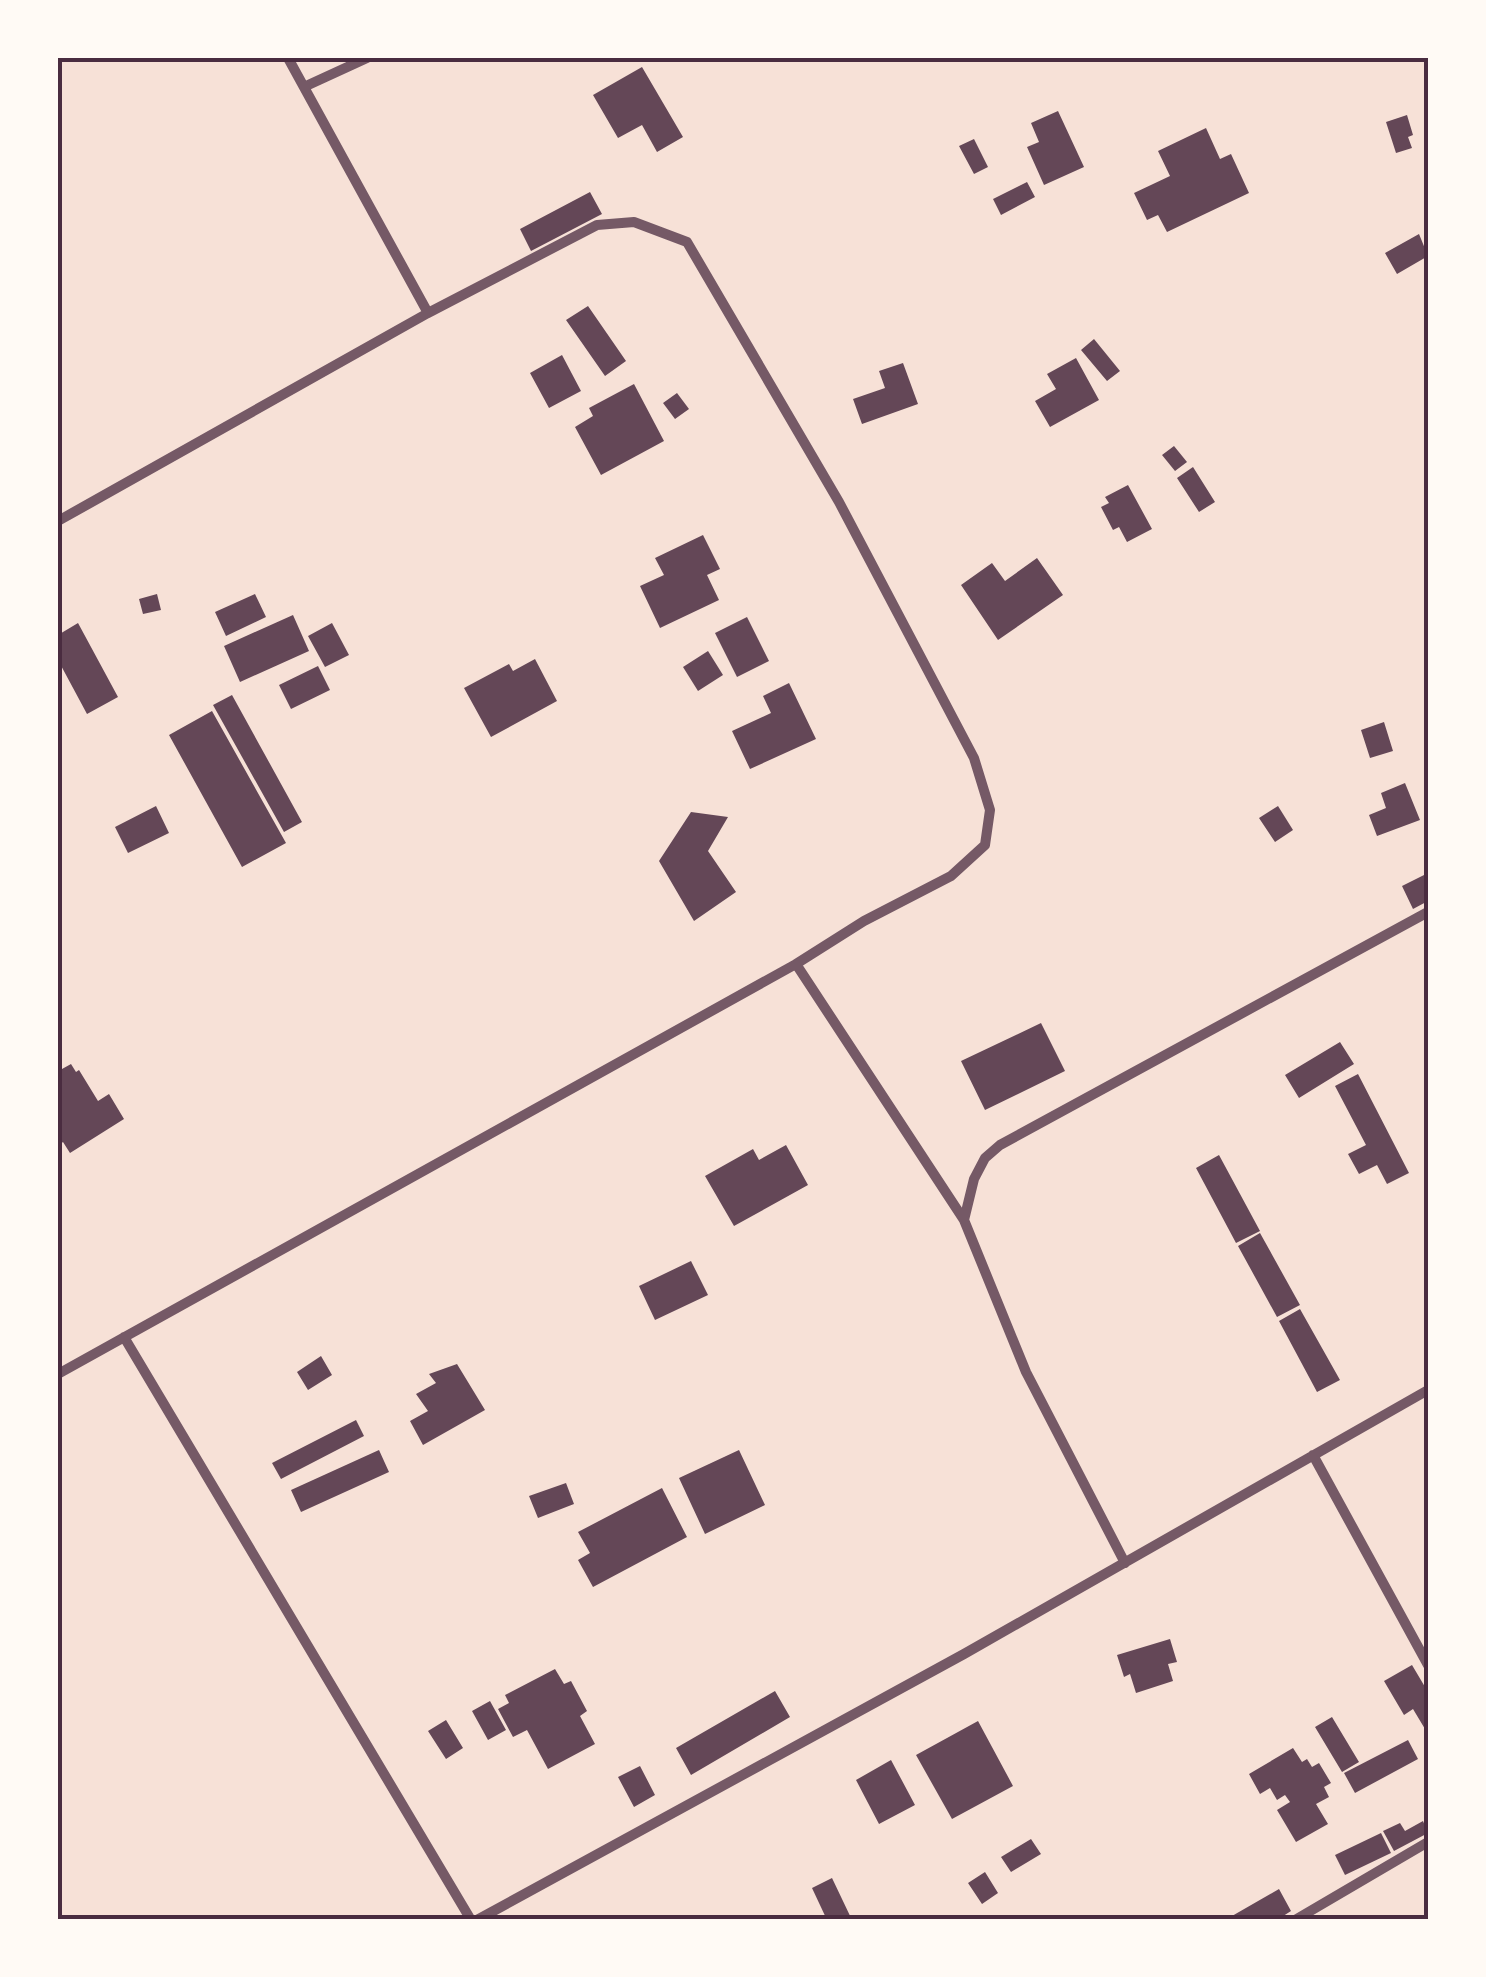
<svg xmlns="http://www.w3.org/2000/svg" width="1486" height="1977" font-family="'Public Sans',sans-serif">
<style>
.building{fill:#644757}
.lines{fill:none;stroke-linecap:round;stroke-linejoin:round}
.minor{stroke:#755966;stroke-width:10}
.neatline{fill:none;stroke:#4a2c40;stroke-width:4}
</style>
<rect width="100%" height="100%" fill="#f7e1d7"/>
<path class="building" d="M642,67L683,137L657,152L642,125L618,138L593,95Z
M1058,111L1084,167L1044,185L1027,147L1039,142L1031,123Z
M1407,115L1413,135L1408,137L1412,148L1396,153L1386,122Z
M1206,128L1220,159L1231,154L1249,193L1167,232L1158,215L1147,220L1134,193L1170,176L1158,151Z
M974,139L988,167L974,174L959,146Z
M1027,182L1035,197L1001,215L993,199Z
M590,192L602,214L531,251L520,229Z
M1419,234L1428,256L1397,274L1385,253Z
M588,306L626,361L605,376L566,320Z
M1094,339L1120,371L1107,381L1081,350Z
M562,355L581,391L549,408L530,373Z
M1076,358L1099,400L1050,427L1035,401L1056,389L1047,374Z
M903,363L918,404L862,424L853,399L885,388L879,371Z
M634,384L664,441L601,475L575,427L593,416L589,408Z
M677,393L689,409L675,419L663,403Z
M1174,446L1187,462L1175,471L1162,455Z
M1193,467L1215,502L1199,512L1177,478Z
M1128,485L1152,529L1127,542L1119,527L1113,530L1101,507L1109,503L1105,497Z
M703,535L720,569L707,575L719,600L660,628L640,586L664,575L655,558Z
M1037,558L1063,595L998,640L961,585L992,563L1005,581Z
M157,594L161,610L143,614L139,599Z
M255,594L266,617L226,636L215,612Z
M293,615L309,651L240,682L224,646Z
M747,617L769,661L737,677L715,633Z
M78,623L118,697L87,714L58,660V635Z
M332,623L349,655L325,667L308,636Z
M708,651L723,675L698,691L683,667Z
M535,659L557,701L491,737L464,688L509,664L513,671Z
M318,666L330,690L291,709L279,685Z
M789,683L816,739L750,769L732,731L771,713L763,696Z
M232,695L302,822L284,832L213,705Z
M212,711L286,843L242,867L169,735Z
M1384,722L1393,751L1370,758L1361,730Z
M1405,783L1420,820L1377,836L1369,815L1386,808L1381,793Z
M156,806L169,833L128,853L115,827Z
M1278,806L1293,830L1275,842L1259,818Z
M691,812L728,817L708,851L736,892L694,921L659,861Z
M1428,873V901L1413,909L1402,886Z
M1041,1023L1065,1071L985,1110L961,1061Z
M1340,1042L1354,1064L1299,1098L1285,1075Z
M58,1062L62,1069L71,1064L76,1072L79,1070L98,1101L109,1094L124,1119L70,1153L63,1142L59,1145L58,1142Z
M1358,1074L1409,1173L1387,1184L1377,1165L1359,1174L1348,1154L1366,1145L1335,1086Z
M786,1145L808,1185L734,1226L705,1176L753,1149L759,1160Z
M1219,1155L1260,1231L1236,1243L1196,1168Z
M1260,1233L1300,1305L1277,1317L1238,1246Z
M691,1261L708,1295L655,1320L639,1286Z
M1300,1309L1340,1380L1317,1392L1279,1321Z
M321,1356L332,1375L308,1390L297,1372Z
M457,1364L485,1410L423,1445L410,1421L428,1411L416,1394L436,1383L429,1374Z
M356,1420L364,1436L281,1479L272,1463Z
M379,1450L389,1472L301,1512L291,1490Z
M739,1450L765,1505L705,1534L679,1478Z
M566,1483L574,1504L538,1518L529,1496Z
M662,1488L687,1537L593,1587L578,1560L590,1553L578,1532Z
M1170,1639L1177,1662L1168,1664L1173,1681L1136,1693L1130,1674L1124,1677L1117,1655Z
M1412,1665L1428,1692V1734L1413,1709L1404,1715L1384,1681Z
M555,1669L564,1684L571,1681L587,1711L580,1716L595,1744L548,1769L527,1730L513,1737L498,1709L509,1703L505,1695Z
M775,1691L790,1717L691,1775L676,1748Z
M490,1701L506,1730L488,1740L472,1711Z
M1332,1717L1359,1762L1342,1772L1315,1727Z
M446,1720L463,1748L446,1759L428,1731Z
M978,1721L1013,1786L952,1819L916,1755Z
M1408,1740L1418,1759L1355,1793L1344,1773Z
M1293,1748L1302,1762L1307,1759L1312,1767L1319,1763L1331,1783L1324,1787L1329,1797L1316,1804L1328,1824L1296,1842L1277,1810L1290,1802L1285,1795L1277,1800L1270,1788L1260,1794L1249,1774Z
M891,1760L915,1805L879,1824L856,1780Z
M640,1766L655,1795L634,1807L618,1777Z
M1423,1821L1428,1833L1394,1851L1383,1831L1400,1823L1405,1831Z
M1381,1833L1391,1853L1345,1875L1335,1855Z
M1031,1839L1041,1854L1011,1872L1001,1857Z
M985,1872L998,1893L982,1904L968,1883Z
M832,1878L852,1920H827L812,1888Z
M1279,1889L1291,1911L1277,1920H1234L1232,1916Z"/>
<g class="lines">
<path class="minor" d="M288,58L428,313
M306,86L367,58
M58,521L428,313L597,225L634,222L687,242L839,502L974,758L990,810L985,845L951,876L864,921L796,964L964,1220
M124,1337L471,1920
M58,1374L796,964
M1313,1455L1428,1665
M1125,1563L1026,1372L964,1220L974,1179L985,1158L1000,1145L1428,912
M477,1920L964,1654L1428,1390
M1295,1920L1428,1842"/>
</g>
<rect width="1486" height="1977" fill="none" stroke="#fffaf5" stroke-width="120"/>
<rect x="60" y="60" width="1366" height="1857" class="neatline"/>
</svg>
